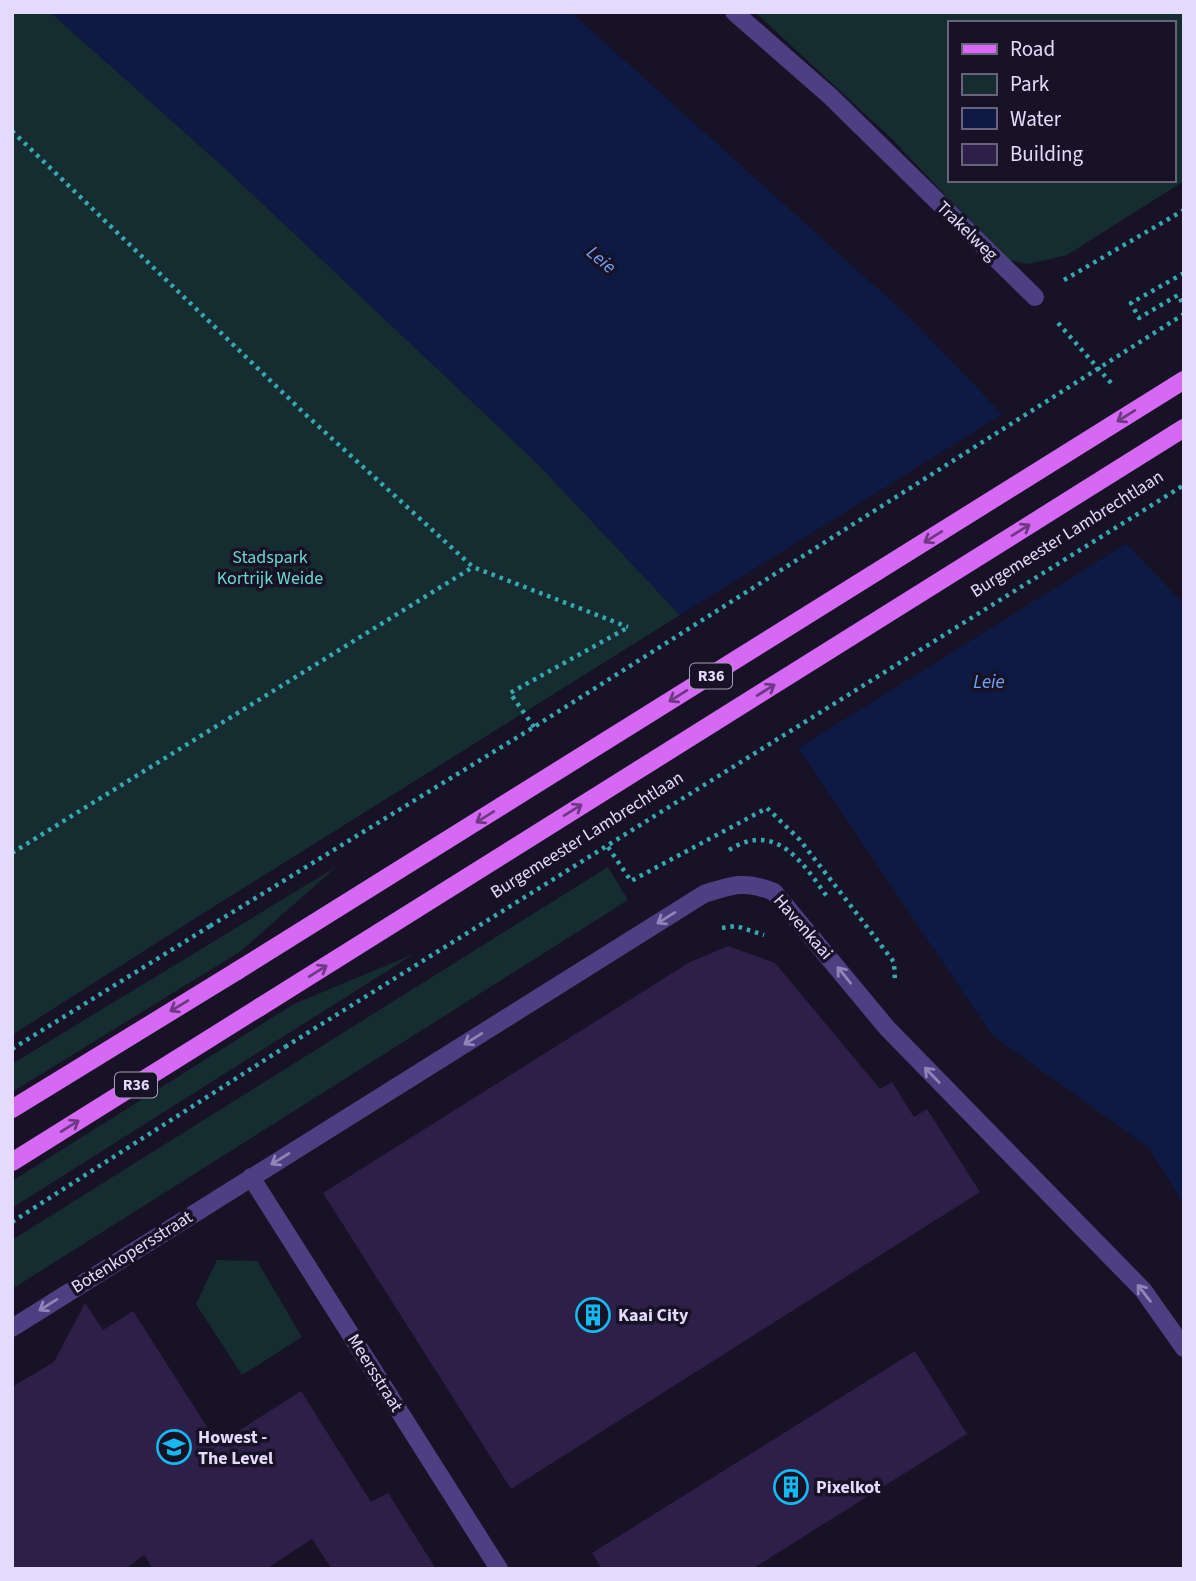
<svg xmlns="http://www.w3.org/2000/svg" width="1196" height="1581" font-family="'Source Sans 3',sans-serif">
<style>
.green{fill:#152d30;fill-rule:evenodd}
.water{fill:#0e1a43}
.pier{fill:#181227}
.building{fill:#2d1f47}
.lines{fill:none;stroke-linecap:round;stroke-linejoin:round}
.path{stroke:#39a7b2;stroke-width:4.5;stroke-dasharray:3.5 5;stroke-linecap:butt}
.service{stroke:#4c4082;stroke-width:18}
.minor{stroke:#4c4082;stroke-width:18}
.primary{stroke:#d569f4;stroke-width:18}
.path-bridge{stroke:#39a7b2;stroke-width:4.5;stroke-dasharray:3.5 5;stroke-linecap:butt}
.primary-bridge{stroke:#d569f4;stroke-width:18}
.oneway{stroke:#6d3983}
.oneway2{stroke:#9085b9}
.labels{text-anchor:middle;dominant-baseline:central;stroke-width:7;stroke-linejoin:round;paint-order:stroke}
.shield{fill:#181227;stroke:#a69ebc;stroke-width:2}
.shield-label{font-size:16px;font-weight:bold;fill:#e3dafc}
.street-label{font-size:18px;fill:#e3dafc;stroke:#181227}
.park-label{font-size:18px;fill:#6ad8cd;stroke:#181227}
.poi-label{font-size:18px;font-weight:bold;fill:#e3dafc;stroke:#181227;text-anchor:start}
.water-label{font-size:19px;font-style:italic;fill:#70a4f5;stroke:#181227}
</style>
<rect width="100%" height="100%" fill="#181227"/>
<path class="green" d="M12,12H50L227,170L538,464L680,615L202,914L12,1035Z
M755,12H1184V181L1067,255L1029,264L1007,260L891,138ZM949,23H1173V180H949Z
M336,867L241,951L12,1092V1064Z
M608,867L628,900L12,1289V1240Z
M414,954L12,1208V1181L294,1004Z
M217,1260L257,1261L302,1337L242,1375L196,1304Z"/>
<path class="water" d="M50,12H571L909,317L1184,604V1205L1149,1148L992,1035L798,748L680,615L538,464L227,170Z"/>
<path class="pier" d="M1006,412L1129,542L795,750L677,617Z"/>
<path class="building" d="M728,946L775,963L880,1089L892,1082L914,1117L927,1109L980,1192L511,1489L323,1193L690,962Z
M85,1303L103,1330L133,1311L218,1444L301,1391L371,1502L388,1493L436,1569H332L312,1539L266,1569H153L144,1555L125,1569H12V1387L54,1362Z
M915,1351L967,1434L752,1569H602L592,1553Z"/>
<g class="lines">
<path class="path" d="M12,131L305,414L473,567L628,627
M1184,273L1131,303L1139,318L1178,295L1184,306
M1064,280L1184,210
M1058,323L1112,384
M534,727L510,693L627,628
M608,847L631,881L767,808L800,840L894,962L895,982
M729,850C776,820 803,863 828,898
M12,853L473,567
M722,928L736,926L764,935
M12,1049L210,926
M12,1222L285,1047"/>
<path class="service" d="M734,12L830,96L1035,297"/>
<path class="minor" d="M251,1177L499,1569
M12,1328L704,894C732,885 746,880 774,892L887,1028L1143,1290L1184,1348"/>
<path class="primary" d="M12,1109L237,971
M12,1162L260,1007"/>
<path class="path-bridge" d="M210,926L534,727L1184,314
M285,1047L1184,485"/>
<path class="primary-bridge" d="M237,971L1184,380
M260,1007L1184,428"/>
</g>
<defs><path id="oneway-shaft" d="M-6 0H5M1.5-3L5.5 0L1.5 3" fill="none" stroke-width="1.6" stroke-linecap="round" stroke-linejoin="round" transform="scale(1.75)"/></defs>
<g class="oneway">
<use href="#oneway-shaft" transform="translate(1126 416) rotate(148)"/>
<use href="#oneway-shaft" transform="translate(1021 530) rotate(-32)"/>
<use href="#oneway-shaft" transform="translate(933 537) rotate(148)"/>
<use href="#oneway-shaft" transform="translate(766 690) rotate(-32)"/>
<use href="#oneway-shaft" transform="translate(678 696) rotate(148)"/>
<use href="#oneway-shaft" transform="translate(573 810) rotate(-32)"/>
<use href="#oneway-shaft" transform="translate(485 817) rotate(148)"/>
<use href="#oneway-shaft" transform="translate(318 971) rotate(-32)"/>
<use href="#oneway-shaft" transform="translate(179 1006) rotate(149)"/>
<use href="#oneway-shaft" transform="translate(70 1126) rotate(-32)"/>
</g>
<g class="oneway2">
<use href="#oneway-shaft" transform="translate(666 918) rotate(148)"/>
<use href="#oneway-shaft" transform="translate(844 975) rotate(-129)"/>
<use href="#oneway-shaft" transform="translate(473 1039) rotate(148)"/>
<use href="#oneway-shaft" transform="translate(932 1075) rotate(-134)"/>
<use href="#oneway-shaft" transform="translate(280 1159) rotate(148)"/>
<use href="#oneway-shaft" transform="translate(1144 1293) rotate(-128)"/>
<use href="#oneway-shaft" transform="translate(48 1305) rotate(148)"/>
</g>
<defs>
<g id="building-ring" transform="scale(1.75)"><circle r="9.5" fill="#181227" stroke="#14b9ef" stroke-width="1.5"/><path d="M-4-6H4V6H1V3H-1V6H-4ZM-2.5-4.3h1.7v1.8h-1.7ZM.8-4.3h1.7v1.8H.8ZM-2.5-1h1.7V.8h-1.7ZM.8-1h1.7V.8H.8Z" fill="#14b9ef"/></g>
<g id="university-ring" transform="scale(1.75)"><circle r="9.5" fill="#181227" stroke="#14b9ef" stroke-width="1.5"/><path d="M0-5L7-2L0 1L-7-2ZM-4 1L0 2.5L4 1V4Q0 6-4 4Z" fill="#14b9ef"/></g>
</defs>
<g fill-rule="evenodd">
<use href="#building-ring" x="593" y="1315"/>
<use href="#university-ring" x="174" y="1447"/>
<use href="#building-ring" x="791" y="1487"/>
</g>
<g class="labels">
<g class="shield">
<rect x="690" y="663.5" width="42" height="25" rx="5"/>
<rect x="115" y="1072.5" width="42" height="25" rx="5"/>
</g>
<g class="shield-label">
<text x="711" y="676">R36</text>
<text x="136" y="1085">R36</text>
</g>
<g class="street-label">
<text transform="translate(967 231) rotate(44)">Trakelweg</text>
<text transform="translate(1067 534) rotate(-32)">Burgemeester Lambrechtlaan</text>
<text transform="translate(587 835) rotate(-32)">Burgemeester Lambrechtlaan</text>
<text transform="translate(803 927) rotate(49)">Havenkaai</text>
<text transform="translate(132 1252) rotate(-32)">Botenkopersstraat</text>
<text transform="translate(375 1373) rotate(58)">Meersstraat</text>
</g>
<g class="park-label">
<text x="270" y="557">Stadspark<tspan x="270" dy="21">Kortrijk Weide</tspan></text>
</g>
<g class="poi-label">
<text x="618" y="1315">Kaai City</text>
<text x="198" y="1437">Howest -<tspan x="198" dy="21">The Level</tspan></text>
<text x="816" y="1487">Pixelkot</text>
</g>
<g class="water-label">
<text transform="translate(601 260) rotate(40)">Leie</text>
<text x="989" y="682">Leie</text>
</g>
</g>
<rect width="1196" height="1581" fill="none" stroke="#e3dafc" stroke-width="28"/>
<rect x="948" y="21" width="228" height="161" fill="#181227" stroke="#69627c" stroke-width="2"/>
<rect x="962" y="44" width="35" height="10" fill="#d569f4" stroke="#69627c" stroke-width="2"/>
<text x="1010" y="56" font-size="21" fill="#e3dafc">Road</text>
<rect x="962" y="74" width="35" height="21" fill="#152d30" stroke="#69627c" stroke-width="2"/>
<text x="1010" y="91" font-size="21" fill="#e3dafc">Park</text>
<rect x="962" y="108" width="35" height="21" fill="#0e1a43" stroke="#69627c" stroke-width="2"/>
<text x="1010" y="126" font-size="21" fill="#e3dafc">Water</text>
<rect x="962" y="144" width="35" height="21" fill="#2d1f47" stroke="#69627c" stroke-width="2"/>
<text x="1010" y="161" font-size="21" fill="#e3dafc">Building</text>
</svg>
